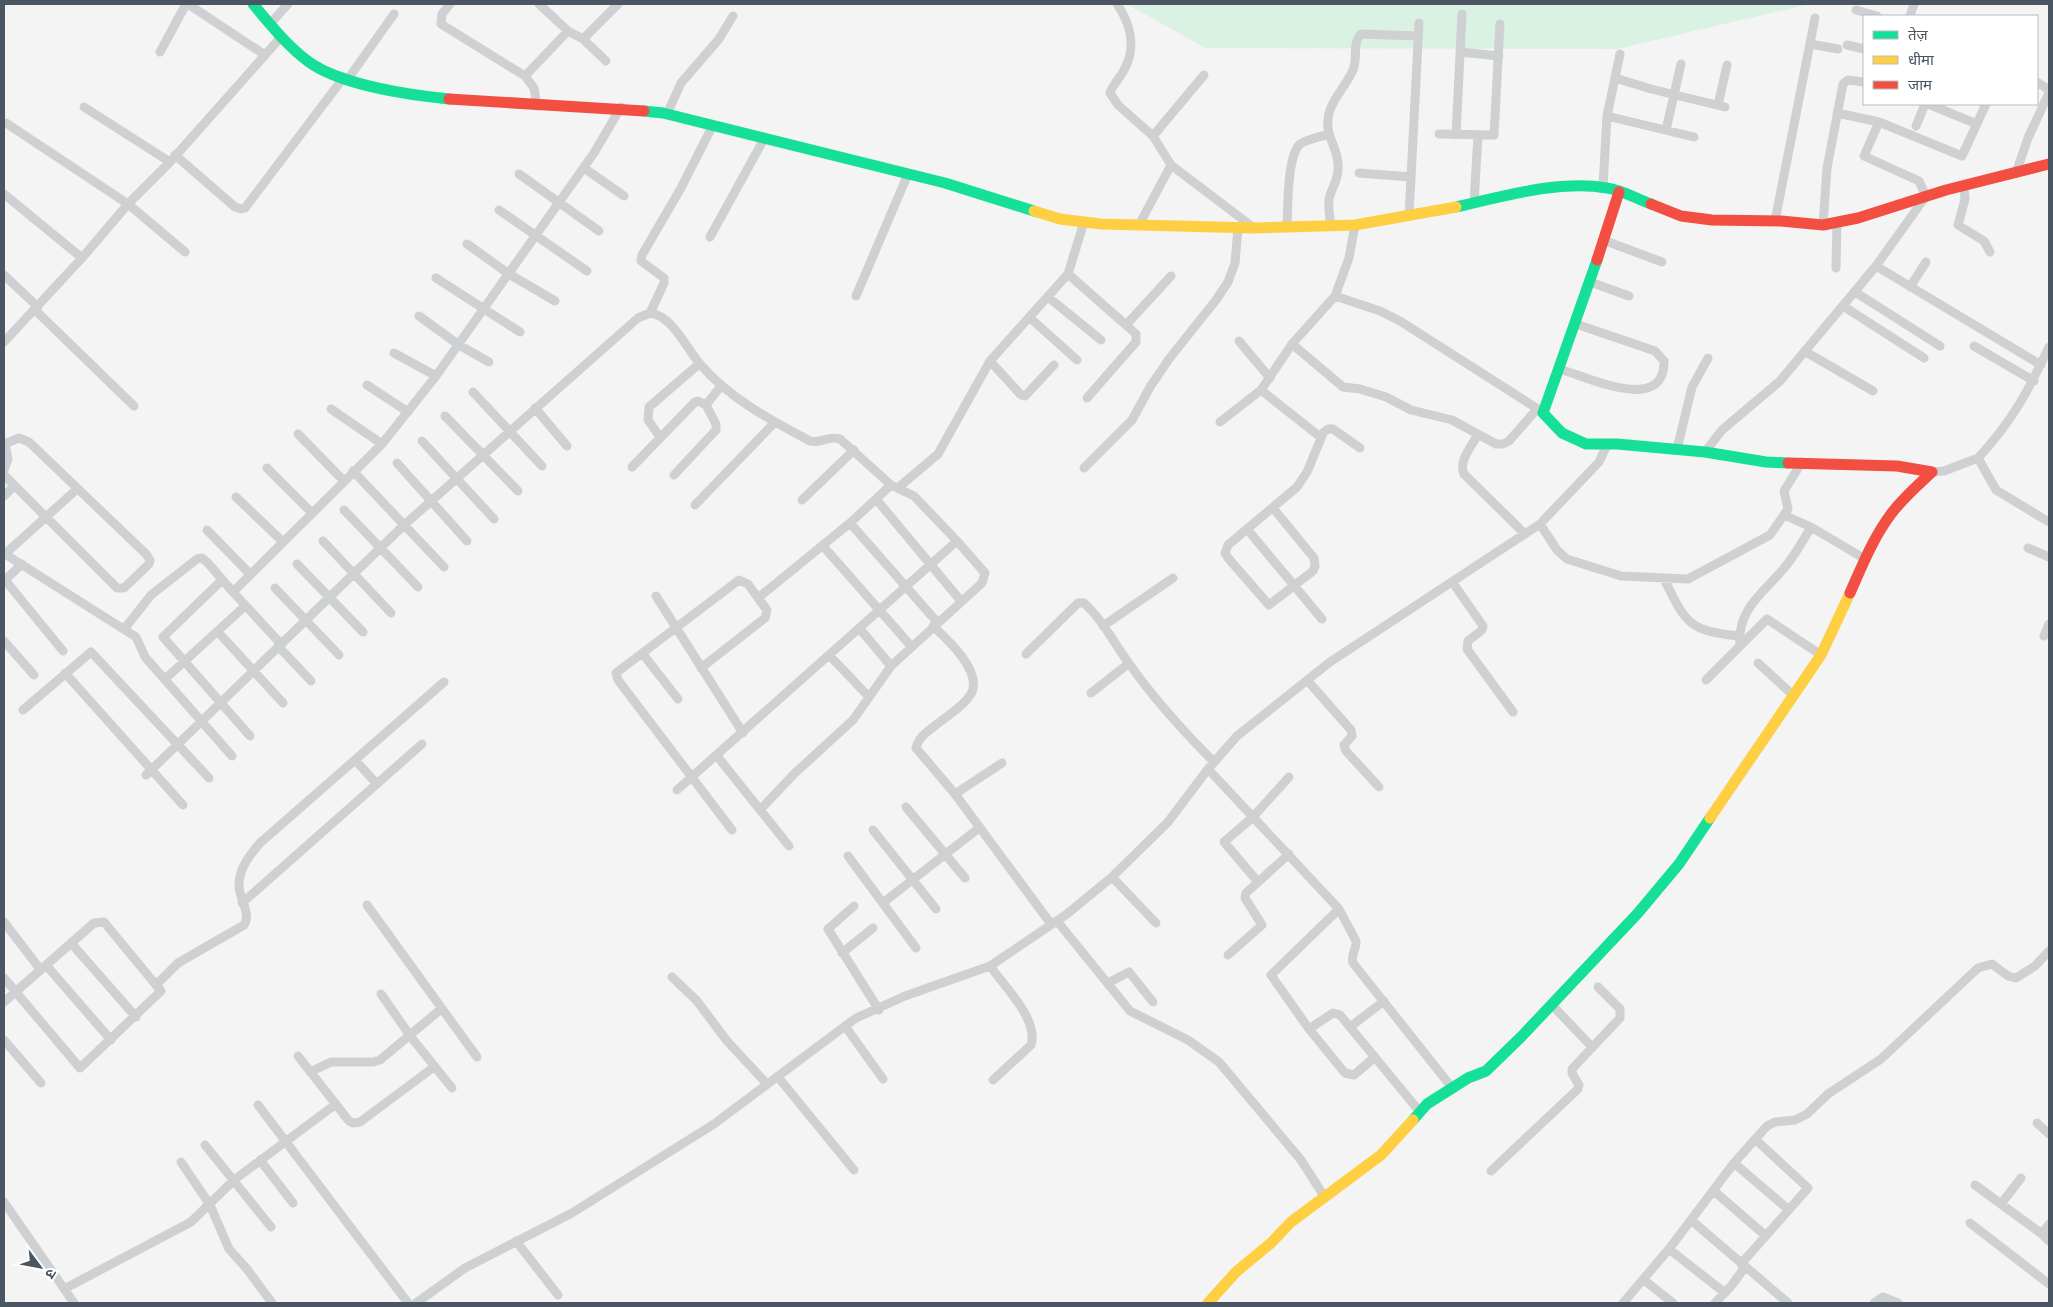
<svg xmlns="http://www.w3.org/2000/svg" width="2053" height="1307" font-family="Lato,'Noto Sans Devanagari',sans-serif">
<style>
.green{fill:#d9f2e3}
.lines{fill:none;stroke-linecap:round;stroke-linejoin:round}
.street{stroke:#ced0d2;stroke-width:9}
.fast{stroke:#16e098;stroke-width:11}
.slow{stroke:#ffcf43;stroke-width:11}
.jam{stroke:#f24e42;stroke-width:11}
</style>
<rect width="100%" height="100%" fill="#f4f4f4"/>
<path class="green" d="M1127,4H1810L1617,49L1205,48Z"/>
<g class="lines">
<path class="street" d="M188,4L265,55
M450,4L442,14L441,24L525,76L534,88L537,106
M539,4L568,31
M1117,4C1130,23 1137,47 1124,70C1120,78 1113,84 1110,93L1118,105L1153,136
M1856,10L1877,16
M1910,16L1914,4
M270,24L288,4
M583,39L606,61
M1810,44L1838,49
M1847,45L1864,49
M160,52L186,4
M1460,52L1499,56
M525,76L568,31L583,39L618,4
M1615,78L1651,89L1725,107
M348,79L394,14
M2037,82L2049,90
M1928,104L1977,124
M1718,105L1727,65
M84,107L170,162
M1837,113L1879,122L1962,156L1986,104
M667,114L681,83L719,39L733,16
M1607,116L1694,137
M6,123L128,204L185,252
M1916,126L1925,104
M1666,130L1681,64
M1439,134L1494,135L1500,24
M1456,135L1462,14
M175,155L235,207L241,209L245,208L344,77
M1171,165L1153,136L1204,75
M584,168L624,196
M1359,173L1411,177
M2016,173L2028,138L2049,93
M519,174L599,231
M1603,186L1607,116L1620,54
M1964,187L1965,199L1958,225L1984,241L1990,252
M4,194L82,258
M1474,203L1478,135
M499,210L587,271
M1409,216L1419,23
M1775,221L1815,18
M1140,223L1171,165L1254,228
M1823,225L1827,168L1843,84L1848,80L1864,82
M1331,226C1330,218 1328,208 1329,199C1331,189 1338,180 1338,170C1339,155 1333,147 1329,133C1322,107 1344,91 1353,70C1358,59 1352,42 1361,34L1418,36
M1287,227C1288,208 1287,159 1299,145C1306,139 1321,137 1329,134
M710,237L764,139
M1603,240L1662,262
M467,244L509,274L555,301
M1876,266L2041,365
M1836,268L1837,222
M1068,274L1126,325L1171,276
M4,275L38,307
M436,278L520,332
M1590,282L1629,296
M1910,287L1926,262
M1855,292L1940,346
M856,296L908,174
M1335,296L1380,311L1400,321L1541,411
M1048,297L1101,340
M1843,306L1924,358
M35,310L134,406
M650,313L664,283V278L641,261L642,255L681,188L713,125
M419,316L459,345L489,362
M1029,317L1077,360
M1239,341L1270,378
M4,342L82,258L128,204L170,162L281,37
M1292,344L1343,387L1360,389L1386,397L1411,410L1452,420L1496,444H1503L1509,441L1537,409
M1974,346L2034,381
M1806,352L1873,391
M394,353L436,376
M990,361L1021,395L1025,396L1054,365
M1559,369C1588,377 1665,415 1664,361L1655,351L1576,324
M367,385L408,412
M1261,390L1319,436L1328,429H1333L1360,448
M473,392L542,466
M1087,398L1136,342V334L1126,325
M535,408L567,446
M331,409L382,444
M445,416L518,491
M1220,422L1261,390L1292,344L1335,296L1349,258L1355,225
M298,434L343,480
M1478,434C1472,446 1458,461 1464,474L1525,534
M660,437L648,420L649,407L699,364
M422,441L494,519
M4,444L19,438L29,442L146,554L150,560L149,564L124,588H117L4,475
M1677,449L1692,387L1708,358
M1705,452L1722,430L1780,381L1876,266L1926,196L1919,181L1864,156L1879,122
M1978,458C2013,420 2027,393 2049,347
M397,463L467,541
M632,467L695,402L698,401L706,405
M267,468L312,513
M1084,468L1132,420L1150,387L1169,359L1216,300L1228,282L1235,263L1238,228
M4,470L8,459L5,444
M353,471L444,567
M1932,472L1944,471L1978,458L1996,490L2049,522
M674,475L716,430V424L706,405L721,386
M899,487L938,454L990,361L1068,274L1084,222
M4,496L14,486
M236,497L283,542
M876,499L961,601
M802,500L854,450
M695,505L775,422
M1273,508L1314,558L1315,566L1313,571L1269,605L1228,558L1225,553L1228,545L1297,487L1307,472L1322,436
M344,510L418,587
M1784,515L1811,527L1865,559
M850,523L937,622
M1540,524L1557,550L1567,559L1621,576L1688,579L1770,535L1788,509L1784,491L1802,462
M1247,529L1322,619
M207,530L250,574
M323,541L391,613
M823,546L911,646
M2028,548L2049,557
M4,552L5,554L77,489
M5,554L136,637L145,657L232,756
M297,564L363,632
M1664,579C1686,623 1688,631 1739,636
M5,580L63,651
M222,580L163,637L250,736
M4,581L22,564
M1453,583L1483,626L1482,630L1468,641L1467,649L1513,712
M275,588L339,655
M656,596L743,733
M933,626C947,639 981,670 972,692C965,706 944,718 932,728C925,734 918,738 916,748L955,794L1051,924
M1103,626L1173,578
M125,628L151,595L197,559L202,558L207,562L233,592
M860,629L891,666
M218,632L283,703
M2044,636L2049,624
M4,641L34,675
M281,644L233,592L382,444L436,376L594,153L621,107
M1740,645C1737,608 1765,592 1785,567C1795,555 1803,541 1811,527
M278,646L311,681
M642,653L678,699
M1026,654L1078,603H1084C1102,619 1114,643 1128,662C1153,698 1183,731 1214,762
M830,656L869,697
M1758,663L1794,696
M701,668L765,618L767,610L758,598
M65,673L183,805
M165,679L245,606
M1307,680L1351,730L1352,736L1344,745L1346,751L1379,787
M1706,680L1767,619L1821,655
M1091,693L1128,664
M23,710L91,652L209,778
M717,756L789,846
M355,760L377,784
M1208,769L1339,909L1356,941C1357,950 1350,954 1353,963L1453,1089
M146,775L403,526L638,318L650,313C673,316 686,348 700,364C729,398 770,420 810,441C820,444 829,435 840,439L891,485L914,496L957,541L677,790
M955,794L1002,763
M906,807L965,878
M760,810L794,774L853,720L891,666L982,583L985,573L957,541
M732,830L618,680L616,673L739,580L748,584L758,598L850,523L891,485
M873,830L936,909
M848,856L916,948
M1112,877L1156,923
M1258,882L1224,842L1253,817L1289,777
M884,902L979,828
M242,903L422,744
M367,905L477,1057
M854,906L828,929L879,1010
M1339,909L1271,975L1309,1029L1345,1073L1354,1075L1375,1057
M1057,921L1130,1011L1188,1040L1219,1062L1301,1160L1324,1196
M4,922L40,969
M71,943L136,1017
M842,953L873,928
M1228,955L1262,925L1245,898L1246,893L1289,854
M46,965L111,1040
M990,966C1005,987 1039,1020 1031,1045L993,1080
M672,977L697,1001L727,1041L767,1084
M4,978L80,1068L161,991L156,985L178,963L244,925C252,913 238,898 239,884C240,867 249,856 260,843L444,682
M1108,983L1129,972L1153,1002
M381,994L411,1037L452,1088
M4,1002L94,923L104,922L156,985
M1552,1005L1592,1047
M845,1026L883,1079
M1350,1027L1384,1001
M1309,1029L1333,1013L1340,1015L1420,1112
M4,1040L41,1083
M298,1056L349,1121L353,1123L360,1122L434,1067
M310,1072L331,1062H373L380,1060L441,1009
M778,1077L854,1170
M258,1105L408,1303
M2037,1123L2049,1134
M205,1145L271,1227
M260,1160L293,1203
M181,1162L210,1205L229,1249L247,1269L272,1303
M1734,1163L1789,1210
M1491,1171L1578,1089L1579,1085L1572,1073V1069L1620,1018V1009L1598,987
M1975,1185L2042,1234L2049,1224
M1714,1191L1766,1236
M4,1202L74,1303
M2001,1204L2021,1178
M1691,1220L1788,1303
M1970,1223L2049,1284
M2042,1234L2049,1241
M516,1241L558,1295
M1669,1249L1725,1293
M1741,1264L1808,1188L1755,1139
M1644,1280L1673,1303
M64,1289L191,1222L234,1180L336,1104
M416,1303L465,1268L572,1213L714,1124L856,1018L905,996L990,966L1067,914L1112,877L1168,822L1208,769L1237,736L1330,662L1540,524L1599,462L1607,445
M1623,1303L1669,1249L1734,1163L1767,1126L1775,1122L1795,1120L1807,1114L1828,1094L1881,1059L1978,968L1992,964L2008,976L2016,978L2035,966L2049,951
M1715,1303L1732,1285L1745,1267
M1874,1303L1883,1297L1898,1303"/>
<path class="fast" d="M253,4C270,24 287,46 309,62C341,85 410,95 449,99
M644,111L663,113L945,183L1034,211
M1456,207C1505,196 1557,180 1607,188C1622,190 1637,199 1651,204
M1597,260L1543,413L1562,433L1586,444H1617L1705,452L1766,462L1788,463
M1413,1120L1427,1104L1468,1078L1486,1071L1521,1037L1638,913L1679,864L1710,818"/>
<path class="slow" d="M1034,211L1060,219L1101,224L1254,228L1355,225L1456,207
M1710,818L1821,655L1850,593
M1208,1303L1236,1272L1271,1243L1291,1222L1381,1155L1413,1120"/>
<path class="jam" d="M449,99L644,111
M1651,204L1681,216L1712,220L1781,221L1823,225L1858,218L1946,190L2049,164
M1597,260L1619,192
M1788,463L1897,466L1932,472C1918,485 1903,498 1891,514C1873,538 1862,566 1850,593"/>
</g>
<rect width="2053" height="1307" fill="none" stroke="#4a5661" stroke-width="10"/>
<rect x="1863" y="15" width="175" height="90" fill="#ffffff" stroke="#b7bbc0"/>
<rect x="1873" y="31" width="25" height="8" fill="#16e098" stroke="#b7bbc0"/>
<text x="1908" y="40" font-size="15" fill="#4a5661">तेज़</text>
<rect x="1873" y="56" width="25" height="8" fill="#ffcf43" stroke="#b7bbc0"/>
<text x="1908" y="65" font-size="15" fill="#4a5661">धीमा</text>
<rect x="1873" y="81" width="25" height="8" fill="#f24e42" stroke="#b7bbc0"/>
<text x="1908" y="90" font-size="15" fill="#4a5661">जाम</text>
<g transform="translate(40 1267) rotate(122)" stroke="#ffffff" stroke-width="4" paint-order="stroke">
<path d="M0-4L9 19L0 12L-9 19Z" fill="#4a5661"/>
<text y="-8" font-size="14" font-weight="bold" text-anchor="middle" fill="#4a5661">उ</text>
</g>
</svg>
